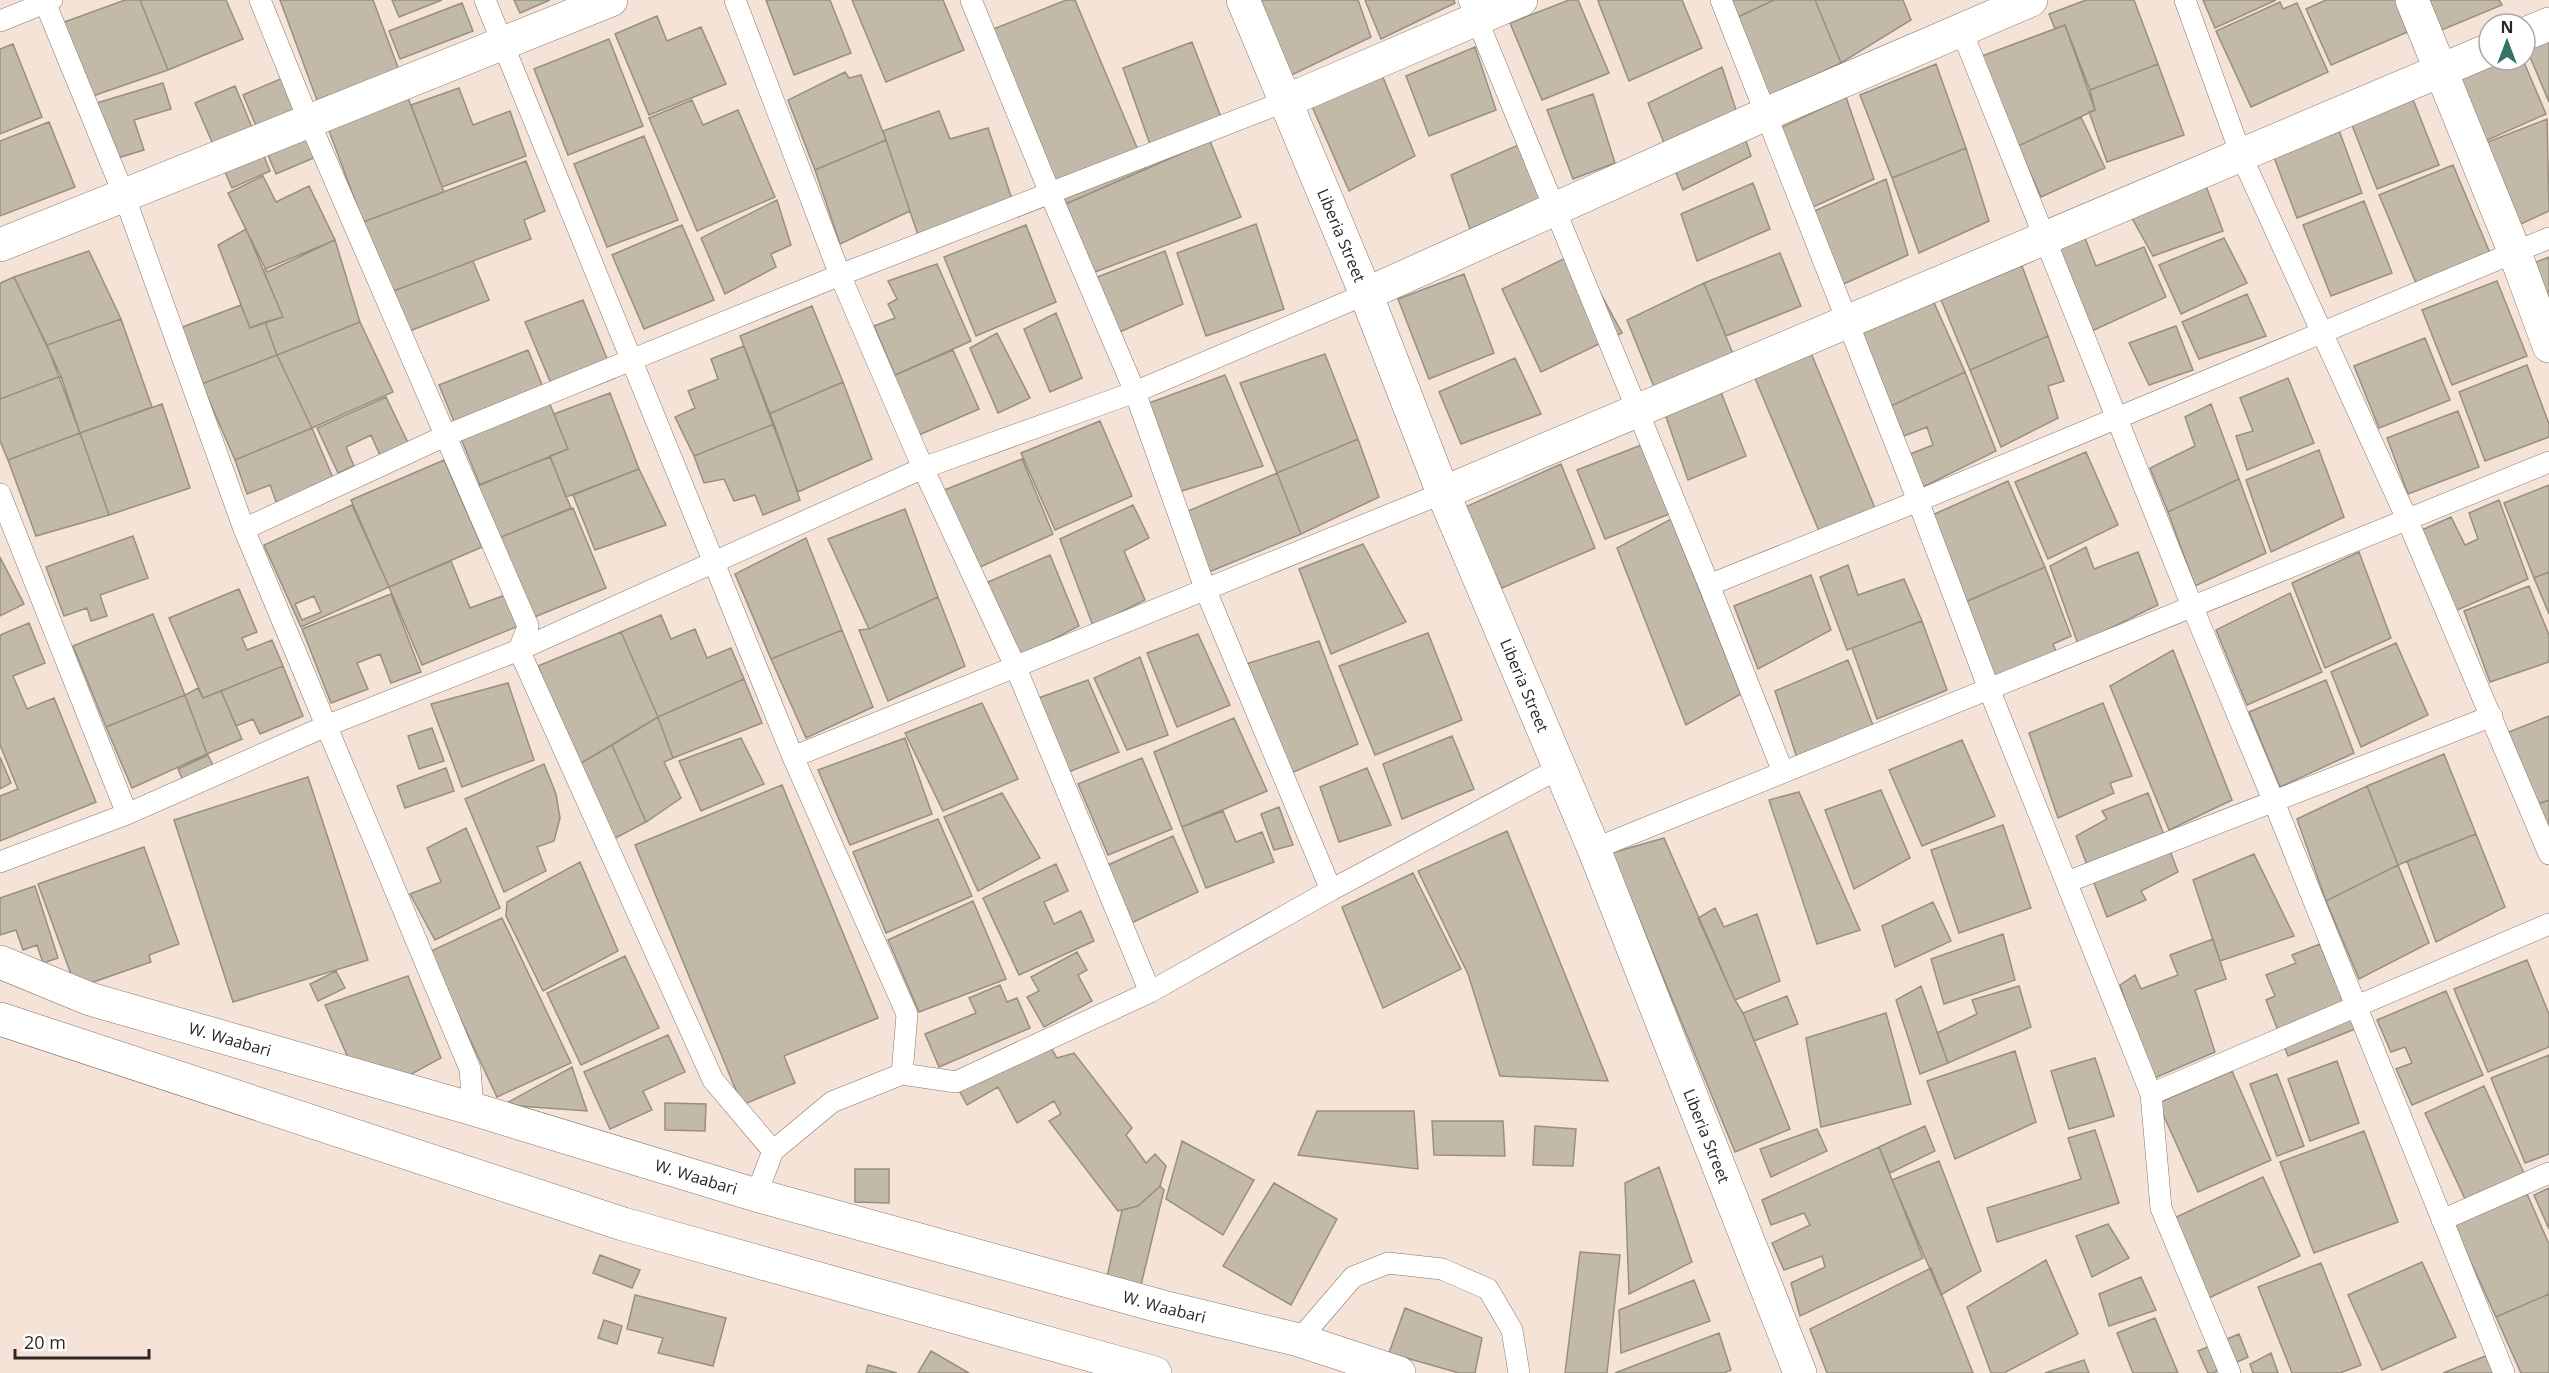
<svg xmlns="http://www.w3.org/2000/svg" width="2549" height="1373" font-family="'Open Sans',sans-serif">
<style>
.building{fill:#c3b9a9;stroke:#998f80;stroke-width:1.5;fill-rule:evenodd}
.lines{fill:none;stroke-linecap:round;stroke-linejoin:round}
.service-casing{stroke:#86766b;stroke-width:22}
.minor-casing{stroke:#86766b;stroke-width:34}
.tertiary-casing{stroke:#86766b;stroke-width:34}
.secondary-casing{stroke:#86766b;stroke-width:34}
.service{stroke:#fff;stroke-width:21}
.minor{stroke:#fff;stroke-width:33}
.tertiary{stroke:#fff;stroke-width:33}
.secondary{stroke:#fff;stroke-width:33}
.labels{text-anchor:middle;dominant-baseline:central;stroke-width:4.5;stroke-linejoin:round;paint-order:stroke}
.street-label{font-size:16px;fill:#2d2622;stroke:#fff}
</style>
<rect width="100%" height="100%" fill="#f5e3d7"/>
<path class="building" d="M125,0H140L168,70L87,98L59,24Z
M140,0H226L243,39L168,70Z
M280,0H373L399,70L317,100Z
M392,0H442L399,17Z
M514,0H550L520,13Z
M766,0H830L851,53L794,75Z
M852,0H943L964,50L886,82Z
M1066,0H1075L1146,169L1061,206L986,32Z
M1254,0H1358L1371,37L1283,79Z
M1365,0H1454L1455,3L1381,39Z
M1569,0H1578L1609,73L1542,100L1510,23Z
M1601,0H1682L1702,48L1629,81L1598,1Z
M1731,0H1774L1738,17Z
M1774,0H1815L1841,63L1769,97L1738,17Z
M1815,0H1903L1911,20L1841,63Z
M2086,0H2134L2158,64L2090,90L2065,25L2055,29L2049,14Z
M2203,0H2276L2215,28Z
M2326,0H2399L2412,30L2331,65L2306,9Z
M2412,0H2499L2502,5L2427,36Z
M2280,2L2283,9L2297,3L2328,72L2251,107L2216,31Z
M462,3L473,31L400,59L389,31Z
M657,16L667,41L701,27L726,84L649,115L615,34Z
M2549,17V102L2525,45Z
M2065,25L2095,110L2018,146L1982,56Z
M609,39L643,126L568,155L534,69Z
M1192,42L1224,125L1152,150L1123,68Z
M13,44L42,117L0,134V49Z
M1475,47L1496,110L1429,136L1406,76Z
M2489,60H2523L2546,114L2474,146L2439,64Z
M1936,64L1966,148L1892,178L1860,95Z
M2158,64L2184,135L2107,162L2089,112L2095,110L2090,90Z
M1722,67L1751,156L1683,190L1648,103Z
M1380,70L1415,156L1349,191L1311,104Z
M845,72L849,78L861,75L886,140L815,170L788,100Z
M285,77L318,156L276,174L243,95Z
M163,83L171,109L134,120L144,150L108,161L90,105Z
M235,86L270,171L232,188L195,103Z
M459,88L473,125L510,111L526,156L442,187L411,105Z
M1593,94L1615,163L1573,179L1547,110Z
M1846,97L1874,179L1811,208L1778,129Z
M2412,97L2439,165L2377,189L2350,120Z
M408,98L444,192L363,222L328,128Z
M692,100L703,125L738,110L775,197L697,231L649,118Z
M939,111L950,139L988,128L1017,214L922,247L883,131Z
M2081,117L2105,168L2041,197L2018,146Z
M2547,119L2549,211L2510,229L2475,147Z
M49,122L75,187L0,216V141Z
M2336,122L2362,193L2297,218L2270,147Z
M644,136L678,220L607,247L574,164Z
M886,140L910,211L840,244L815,170Z
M1210,141L1241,217L1087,275L1061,206Z
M1527,141L1546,197L1470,229L1451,175Z
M1966,148L1989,221L1919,253L1892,178Z
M526,161L545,211L524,220L531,239L391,292L363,222Z
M2453,165L2490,253L2416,283L2379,195Z
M263,176L276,202L309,186L335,240L267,272L228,193Z
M2203,178L2223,231L2153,256L2128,211Z
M1886,179L1908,255L1826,292L1799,218Z
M1753,183L1770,229L1697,261L1681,214Z
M777,200L791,245L771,254L776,267L725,294L701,238Z
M2364,201L2392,273L2331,296L2303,225Z
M1256,224L1284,309L1206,336L1177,253Z
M682,225L714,300L644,329L612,255Z
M1026,225L1056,302L976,336L944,257Z
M246,229L283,317L250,328L218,245Z
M2083,233L2096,266L2144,247L2166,297L2092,331L2058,245Z
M2224,238L2247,283L2181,314L2159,265Z
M335,240L360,322L277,355L265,322L283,317L263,270Z
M89,251L121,319L47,345L14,277Z
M1165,251L1183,304L1104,339L1082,283Z
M1578,252L1622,333L1541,372L1502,289Z
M1780,253L1801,306L1726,336L1704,283Z
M2549,257V332L2523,267Z
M2019,258L2048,336L1970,370L1939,295Z
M473,261L489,300L407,332L391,292Z
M937,264L971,341L895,375L874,326L895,318L888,304L897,299L888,281Z
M1464,274L1494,353L1429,379L1398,299Z
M14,277L61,376L0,399V283Z
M2497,281L2527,356L2452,385L2422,310Z
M1704,283L1742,376L1665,414L1627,320Z
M2247,294L2266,336L2199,359L2182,322Z
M1931,296L1965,372L1891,406L1860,328Z
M583,300L615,378L558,400L525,322Z
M241,305L250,328L265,322L277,355L202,384L180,328Z
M812,306L843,382L769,414L740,336Z
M1056,313L1082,378L1050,392L1024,329Z
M121,319L152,407L80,433L47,345Z
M360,322L393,392L312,428L277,355Z
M2176,326L2193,370L2149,385L2129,343Z
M997,333L1030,398L998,413L970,348Z
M2048,336L2064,381L2048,386L2058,418L2001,447L1970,370Z
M2425,338L2450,400L2379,428L2354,366Z
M744,346L774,424L694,456L675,417L695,408L688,391L718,379L711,359Z
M528,350L568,449L480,485L439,385Z
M953,350L979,409L912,438L886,379Z
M1811,353L1875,508L1819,531L1754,376Z
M1325,354L1358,439L1277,473L1240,383Z
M277,355L312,428L235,460L202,384Z
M1515,358L1541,414L1461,444L1439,392Z
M2527,365L2549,424V437L2485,461L2459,392Z
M1965,372L1996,451L1923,487L1910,454L1933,445L1927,427L1904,436L1891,406Z
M1225,375L1263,466L1175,493L1141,406Z
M61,376L80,433L8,460L0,441V399Z
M2288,378L2314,443L2247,470L2236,436L2253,431L2240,398Z
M843,382L872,459L798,492L769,414Z
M1719,387L1746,456L1688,480L1665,414Z
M610,393L639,469L566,497L550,456L568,449L554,414Z
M386,397L410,447L382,460L371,435L346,447L354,466L338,473L317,428Z
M162,404L190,488L109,515L80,433Z
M2211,404L2239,479L2168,512L2150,468L2195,446L2185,417Z
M2458,411L2479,467L2408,494L2387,438Z
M1100,421L1132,496L1055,530L1021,453Z
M774,424L800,500L763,515L755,495L734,501L724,479L704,483L694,456Z
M312,428L336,485L278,507L270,485L247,494L235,460Z
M80,433L109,515L36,536L8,460Z
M1358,439L1379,497L1301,534L1277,473Z
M1649,442L1677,511L1605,539L1577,470Z
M2319,450L2344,517L2271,552L2246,480Z
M2086,452L2118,525L2048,559L2015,482Z
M550,457L571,508L499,538L476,486Z
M1022,459L1053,534L976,569L942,491Z
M444,460L482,547L389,587L351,500Z
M1561,464L1595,548L1502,588L1463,508Z
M639,469L666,525L595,550L573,495Z
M1277,473L1301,534L1209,572L1186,512Z
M2239,479L2266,553L2195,586L2168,512Z
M2008,481L2045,567L1963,603L1928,517Z
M2549,485V572L2534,578L2504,503Z
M2499,500L2528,579L2455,611L2422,530L2451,517L2465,545L2478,539L2469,513Z
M352,505L389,587L301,627L264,545ZM314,596L321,612L302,620L295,604Z
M1133,505L1149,538L1124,551L1145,600L1093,626L1060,539Z
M573,508L606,588L532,618L499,538Z
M905,509L938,597L869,629L828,539Z
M1671,519L1741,694L1686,725L1617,548Z
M133,536L148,578L100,595L107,616L91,621L87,608L64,616L46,567Z
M806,538L842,630L771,659L735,574Z
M1363,544L1406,622L1331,654L1299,569Z
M2086,547L2094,569L2138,552L2158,605L2078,644L2050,566Z
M2359,552L2391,638L2325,668L2292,583Z
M1050,555L1079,626L1021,656L986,583Z
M0,557L24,604L0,616Z
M451,561L470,608L508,594L521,625L422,665L389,587Z
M1848,565L1858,595L1904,579L1922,621L1847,650L1820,577Z
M2045,567L2071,636L2053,644L2059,658L1994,683L1963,603Z
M2549,572V614L2534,578Z
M1811,575L1831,630L1758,669L1734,606Z
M2529,586L2549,635V662L2490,682L2464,611Z
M239,589L257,632L242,638L247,650L272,640L283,666L203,698L169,618Z
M2290,593L2322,672L2247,705L2216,630Z
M391,594L421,672L391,683L380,654L357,663L368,689L331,703L302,629Z
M938,597L965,666L888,701L859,630L869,629Z
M153,614L185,695L106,727L73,646Z
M661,615L671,639L695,629L707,658L731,648L744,679L658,717L621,632Z
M1922,621L1947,690L1877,719L1852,648Z
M29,623L45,663L13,676L27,709L54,698L96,802L0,841V796L18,789L0,745V635Z
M842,630L873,707L806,738L771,659Z
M621,632L658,717L578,765L538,666Z
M1428,633L1462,720L1375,755L1339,666Z
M1198,634L1230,705L1177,727L1147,653Z
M1319,641L1358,744L1289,774L1246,664Z
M2396,643L2428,715L2361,747L2331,672Z
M2173,650L2232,800L2169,830L2110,686Z
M1140,657L1168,735L1127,750L1094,678Z
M1848,660L1874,728L1797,758L1775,691Z
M283,666L303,716L260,734L253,719L236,726L221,691Z
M744,679L762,723L673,758L658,717Z
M1088,680L1119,752L1066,773L1033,700Z
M2326,680L2354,753L2280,787L2249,712Z
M508,683L534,760L462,787L431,704Z
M198,688L203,698L221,691L242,739L207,754L185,695Z
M185,695L207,754L132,788L106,727Z
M982,703L1018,779L943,811L905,733Z
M2103,703L2132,776L2110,783L2114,793L2058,818L2029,733Z
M2549,716V800L2533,806L2504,734Z
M658,717L673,758L664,762L681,798L646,822L612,745Z
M1234,718L1267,791L1182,827L1154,752Z
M432,728L444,761L419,769L408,736Z
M1452,736L1474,789L1402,819L1383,764Z
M741,738L764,784L701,811L679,761Z
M905,738L932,814L850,845L818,770Z
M1962,740L1995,816L1922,846L1889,770Z
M612,745L646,822L610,841L578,765Z
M2444,754L2476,834L2398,865L2367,786Z
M208,755L217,774L187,789L178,769Z
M0,757L11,783L0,789Z
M1142,758L1172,829L1108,855L1078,784Z
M544,764L556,794L560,818L554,841L537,847L546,871L504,892L465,799Z
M446,768L454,791L405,808L397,786Z
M1367,768L1391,825L1339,842L1320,787Z
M308,777L368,960L233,1002L174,820Z
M782,785L878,1018L784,1056L795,1083L742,1105L635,845Z
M2367,786L2398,865L2326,901L2297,819Z
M1881,790L1910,858L1854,889L1825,810Z
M1799,792L1860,930L1817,944L1769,800Z
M1002,793L1040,858L978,891L944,817Z
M2148,793L2178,872L2141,891L2146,900L2107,917L2076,836L2107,819L2102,811Z
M2549,800V844L2533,806Z
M1279,807L1293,845L1274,850L1261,814Z
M1223,811L1236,842L1262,832L1274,862L1206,888L1182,827Z
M938,819L972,896L886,933L853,852Z
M2003,825L2031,908L1959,933L1931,850Z
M466,828L500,908L435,940L410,894L441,882L427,848Z
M1507,831L1608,1081L1500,1076L1468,974L1418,871Z
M2476,834L2505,907L2436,942L2407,861Z
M1173,836L1198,892L1127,925L1101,868Z
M1664,838L1735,1000L1743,1013L1790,1129L1735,1152L1612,853Z
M144,847L179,944L149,955L151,962L76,988L38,884Z
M2254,854L2294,936L2220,961L2193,880Z
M580,862L618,951L543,991L506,916L507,902Z
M1056,864L1068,891L1044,902L1054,924L1081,911L1094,941L1019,975L983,898Z
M2398,865L2429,943L2359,979L2326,901Z
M1413,873L1461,969L1383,1008L1342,907Z
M35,886L58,958L43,963L37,945L23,950L16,930L0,935V898Z
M973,901L1006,979L919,1012L888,940Z
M1933,902L1951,941L1895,967L1882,926Z
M1715,908L1724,927L1757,914L1780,981L1735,1000L1698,918Z
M502,918L571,1063L497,1097L429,952Z
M2003,934L2015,980L1944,1004L1931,959Z
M2213,939L2226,979L2195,990L2215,1052L2152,1079L2120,985L2135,975L2141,989L2178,975L2170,955Z
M2320,944L2355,1029L2288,1056L2266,1000L2275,996L2266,975L2296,963L2292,955Z
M1077,952L1087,970L1078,975L1092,1001L1044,1027L1027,997L1039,991L1031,977Z
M625,956L659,1028L581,1065L547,993Z
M2527,960L2549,1014V1047L2488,1072L2454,989Z
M336,971L345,988L318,1001L310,984Z
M408,976L441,1058L406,1077L350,1062L325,1005Z
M1000,985L1007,1002L1017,998L1030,1028L939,1067L925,1034L976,1013L969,998Z
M1921,986L1948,1063L1920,1074L1896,1000Z
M2019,986L2031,1027L1948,1063L1937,1033L1977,1014L1972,1000Z
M2446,991L2483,1075L2412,1105L2396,1069L2412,1063L2405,1047L2391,1052L2377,1020Z
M1787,996L1798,1024L1754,1041L1743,1013Z
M1886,1013L1911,1104L1821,1127L1806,1038Z
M668,1035L685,1072L643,1091L652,1110L610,1129L584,1072Z
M1047,1041L1057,1058L1074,1053L1132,1128L1126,1135L1146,1163L1155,1154L1166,1166L1160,1186L1138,1206L1118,1211L1049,1121L1061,1114L1054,1101L1017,1123L998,1087L967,1105L955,1083Z
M2015,1051L2036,1122L1955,1159L1927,1081Z
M2549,1055V1154L2525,1163L2491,1078Z
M2095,1058L2114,1116L2069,1129L2051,1071Z
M2337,1061L2359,1123L2310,1141L2288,1079Z
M572,1067L587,1111L503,1105Z
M2232,1071L2271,1160L2198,1192L2158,1103Z
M2277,1074L2304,1146L2277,1156L2250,1084Z
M2484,1086L2524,1173L2465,1199L2425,1113Z
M665,1103L706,1104L705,1131L665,1130Z
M1317,1111H1414L1418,1169L1298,1155Z
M1432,1121H1503L1505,1156L1434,1155Z
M1535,1126L1576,1129L1573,1166L1533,1165Z
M1925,1126L1935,1151L1890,1173L1879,1147Z
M1817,1129L1827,1151L1771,1177L1760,1149Z
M2095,1130L2119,1203L1997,1242L1987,1208L2081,1179L2068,1138Z
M2364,1131L2398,1222L2314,1253L2280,1162Z
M1182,1141L1254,1180L1223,1235L1166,1199Z
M1879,1147L1923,1258L1800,1316L1791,1283L1825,1267L1822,1256L1784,1270L1772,1243L1810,1225L1804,1213L1771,1225L1762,1200Z
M1939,1161L1981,1271L1941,1295L1892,1180Z
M1659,1167L1692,1262L1629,1294L1625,1183Z
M855,1169H889V1203L855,1202Z
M2263,1177L2300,1256L2200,1302L2163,1223Z
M1274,1183L1337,1219L1291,1305L1223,1266Z
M1160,1186L1164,1190L1140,1289L1107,1277L1122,1210L1138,1206Z
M2549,1188V1229L2534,1195Z
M2527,1194L2549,1244V1294L2496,1317L2454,1225Z
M2108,1224L2129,1258L2092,1277L2076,1236Z
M1580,1252L1620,1255L1607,1373H1565Z
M600,1255L640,1270L632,1288L593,1273Z
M2046,1260L2078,1334L2004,1373H1991L1967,1307Z
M2422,1262L2456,1337L2382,1370L2348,1295Z
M2321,1263L2361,1365L2340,1373H2292L2258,1287Z
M1931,1268L1973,1373H1827L1810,1329Z
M2141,1277L2156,1310L2109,1326L2099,1294Z
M1694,1280L1710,1321L1621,1353L1619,1310Z
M2549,1294V1373H2521L2496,1317Z
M635,1295L726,1318L713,1366L658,1353L663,1338L627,1329Z
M1405,1308L1482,1338L1475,1373H1459L1389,1353Z
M2155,1318L2178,1373H2133L2117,1333Z
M604,1320L622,1326L617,1344L598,1338Z
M1719,1333L1731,1370L1724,1373H1615Z
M2239,1334L2248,1357L2213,1373H2208L2198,1351Z
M931,1351L969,1373H918Z
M2271,1353L2278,1373H2253L2250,1364Z
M2488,1355L2495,1373H2443Z
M2084,1360L2089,1373H2045Z
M868,1365L897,1373H866Z"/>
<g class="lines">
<g class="service-casing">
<path id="service" d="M44,0L124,195L244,529L470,1069L473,1109
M260,0L309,121L528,626L519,650L713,1080L773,1151
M485,0L793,757L907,1014L902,1074
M735,0L840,275L923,468L1016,668L1150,992
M971,0L1050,193L1135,392L1206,591L1331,890
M1469,0L1709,585L1783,772
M1721,0L1918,501L1989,689L2151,1094L2161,1208L2230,1373
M2185,0L2241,155L2407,519L2549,854
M0,21L52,0
M1961,29L2192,606L2274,802L2504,1373
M0,494L127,814
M244,529L447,435L840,275L1286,101
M1709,585L1918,501L2549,238
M793,757L1443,493
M1594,849L2549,462
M0,862L127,814L326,726L519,650L923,468L1135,392L1366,294
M2067,882L2492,716
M2151,1094L2549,924
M756,1195L773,1151L832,1102L902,1074L956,1082L1150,992L1331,890L1558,769
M2442,1220L2549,1173
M1299,1340L1353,1277L1388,1263L1442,1269L1488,1289L1512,1330L1519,1373"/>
</g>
<g class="minor-casing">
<path id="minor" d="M2412,0L2515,253L2549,346
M2525,34L2549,24
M1286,101L1521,0
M0,245L611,0
M1366,294L1766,114L2031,0
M1443,493L2489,50"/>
</g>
<g class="tertiary-casing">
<g id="tertiary">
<path id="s1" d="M1243,0L1366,294L1443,493L1594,849L1800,1373"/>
</g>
</g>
<g class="secondary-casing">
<g id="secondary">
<path id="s2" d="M0,962L90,999L473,1109L756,1195L1163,1307L1299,1340L1399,1373"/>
<path d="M0,1019L623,1224L1155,1373"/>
</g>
</g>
<use href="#service" class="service"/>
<use href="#minor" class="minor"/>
<use href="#tertiary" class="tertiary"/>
<use href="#secondary" class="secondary"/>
</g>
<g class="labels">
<g class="street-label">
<text stroke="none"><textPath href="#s1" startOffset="255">Liberia Street</textPath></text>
<text stroke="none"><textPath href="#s1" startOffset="741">Liberia Street</textPath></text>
<text stroke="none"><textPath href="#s2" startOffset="243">W. Waabari</textPath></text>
<text stroke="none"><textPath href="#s1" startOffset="1227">Liberia Street</textPath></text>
<text stroke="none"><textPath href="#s2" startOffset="729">W. Waabari</textPath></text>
<text stroke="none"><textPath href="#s2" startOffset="1215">W. Waabari</textPath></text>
</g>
</g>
<g transform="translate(2507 42)"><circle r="28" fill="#ffffff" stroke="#aba8a7" stroke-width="1.5"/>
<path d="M0-4.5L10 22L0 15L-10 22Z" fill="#337464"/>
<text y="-9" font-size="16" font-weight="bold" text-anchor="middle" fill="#2d2622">N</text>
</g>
<path d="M15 1349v9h134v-9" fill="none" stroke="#2d2622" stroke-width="3"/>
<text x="24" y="1349" font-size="18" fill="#2d2622" stroke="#ffffff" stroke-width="4.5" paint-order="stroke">20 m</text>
</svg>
